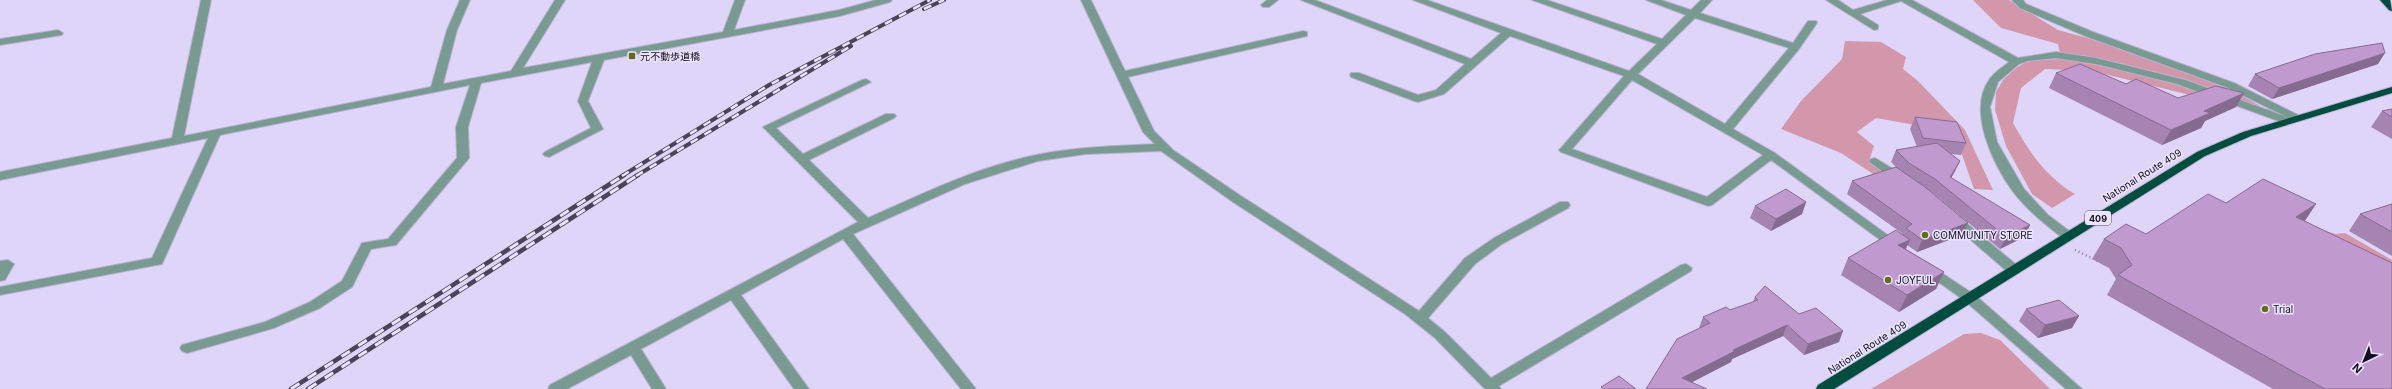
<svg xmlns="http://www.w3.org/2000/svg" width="2392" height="389" font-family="Inter,'Noto Sans JP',sans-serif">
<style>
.green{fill:#d397ab}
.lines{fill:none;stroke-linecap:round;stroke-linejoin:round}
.minor-casing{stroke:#b9b1d1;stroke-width:2}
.highway-casing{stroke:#b9b1d1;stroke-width:2}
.path{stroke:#88819c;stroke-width:2.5;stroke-dasharray:1 3;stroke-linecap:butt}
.minor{fill:#789a91;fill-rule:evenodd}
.highway{fill:#004c3f;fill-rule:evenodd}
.rail-far1-casing{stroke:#4a4459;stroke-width:4}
.rail-casing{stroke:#4a4459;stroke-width:4.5}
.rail-far1{stroke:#ebe4ff;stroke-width:2.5;stroke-dasharray:8;stroke-linecap:butt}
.rail{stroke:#ebe4ff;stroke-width:3;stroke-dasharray:10;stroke-linecap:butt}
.wall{fill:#a584b1}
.shaded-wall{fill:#866b90}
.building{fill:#c099ce;stroke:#866b90}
.poi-dot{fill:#626e16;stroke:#ebe4ff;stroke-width:1.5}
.labels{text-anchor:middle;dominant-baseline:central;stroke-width:3;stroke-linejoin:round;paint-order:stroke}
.shield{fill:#ebe4ff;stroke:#544e61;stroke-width:1}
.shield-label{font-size:9px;font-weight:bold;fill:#130e1d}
.poi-label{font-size:10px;fill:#130e1d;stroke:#ebe4ff;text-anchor:start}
.street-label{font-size:10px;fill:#130e1d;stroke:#ebe4ff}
</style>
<rect width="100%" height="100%" fill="#ded5f9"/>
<path class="green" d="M1973,0H2009L2058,30L2098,41L2229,88L2260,106L2243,108L2092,71L2045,69L2021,88L2013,123C2029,152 2046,177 2075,194L2052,208L2032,194L2006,146L1995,110L1996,92L2003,80L2016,68L2029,60L2061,59L2058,44L2001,28Z
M1845,41L1881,42L1906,57L1903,69L1918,81L1965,130L1993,190L1974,189L1954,132L1876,118L1857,132L1874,146L1869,161L1917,197L1904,194L1841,153L1781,129L1801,101L1842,59Z
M2311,227L2336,234L2345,233L2392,260V266Z
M1981,333L2000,340L2050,389H1871L1964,334Z"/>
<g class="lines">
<g class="minor-casing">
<path id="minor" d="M201,0H211L184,136L431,87L447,30L460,0H470L457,30L443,84L511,71L555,0H565L523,68L723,32L735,0H745L734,30L839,10L876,0H892L890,2L840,16L604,60L588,101L603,129L549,157L545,156L543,154L545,152L591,128L578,101L592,62L481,83L468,127L469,158L396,245L371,249L352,287L320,308L274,328L187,353L182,351L180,348L182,345L265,322L310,302L342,281L362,243L388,239L457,158L456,127L470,85L220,135L162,264L0,295V287L152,258L208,138L0,180V172L172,138Z
M1081,0H1091L1125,71L1303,31L1307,32V36L1128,77L1154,131L1173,150L1241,196L1419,311L1465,258L1494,238L1560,202H1568L1570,205L1568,208L1502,244L1475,264L1428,318L1445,332L1491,378L1681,265L1686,264L1692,268L1691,271L1499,386L1501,389H1485L1435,338L1405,314L1233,202L1161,151L1086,154L1038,161L965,184L853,234L976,389H961L843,239L741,295L809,389H794L731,300L641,349L666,389H652L631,355L567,389H548L550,385L858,222L763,127L862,80L866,79L871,82L776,128L803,154L886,114H894L896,116L894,118L809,160L868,218C922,194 977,167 1036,155C1075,147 1115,146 1155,144L1143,132Z
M1267,0H1278L1269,7H1263L1261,5Z
M1301,0H1315L1471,59L1501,33L1413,0H1427L1629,71L1657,44L1532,0H1547L1662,39L1686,15L1646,0H1661L1691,10L1701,0H1712L1700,13L1793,43L1808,21H1816L1817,23L1799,49L1733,129L1775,153L1904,247L1902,250H1894L1771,160L1712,205L1708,206L1561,152L1559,150L1561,148L1624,76L1510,36L1444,94L1418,102L1414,101L1351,77L1350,75L1351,73H1359L1418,95L1436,90L1465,64ZM1695,18L1789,48L1725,124L1638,74ZM1632,80L1763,155L1707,197L1572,149Z
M1826,0H1838L1853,10L1887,0H1912L2018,58L2056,52L2096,58L2185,80L2287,117L2226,87L2085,36L2020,8L2012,0H2023L2026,4L2093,32L2234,83L2298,115L2296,117L2289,118L2294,121L2292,123H2284L2177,84L2096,64L2056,58L2028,61L2019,64L1998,82L1990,107L1997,142L2024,189L2048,215L2072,233L2074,236L2072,239H2064C2046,225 2028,211 2014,193C1994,166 1967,112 1989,80C1993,73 2003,67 2009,62L1901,1L1860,14L1878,25V29L1874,30Z
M58,30L63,33L62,35L0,45V39Z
M1875,158L1905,176L1907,179L1905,182H1897L1871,163L1869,161L1871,159Z
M1954,215L1958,216L2019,267L2020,270L2019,273H2009L1950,222L1948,219L1950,216Z
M8,260L14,264L5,280L0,281V261Z
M1928,264L1975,295L2082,389H2066L1965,301L1923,271L1922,268L1923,265Z"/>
</g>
<g class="highway-casing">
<path id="highway" d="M2380,0H2390L2392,11L2389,10Z
M2392,87V93L2251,136L2205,156L1834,389H1816L1818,385L2197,152L2243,132Z"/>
</g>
<path class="path" d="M2075,250L2100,262"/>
<use href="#minor" class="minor"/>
<use href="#highway" class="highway"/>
<g class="rail-far1-casing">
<path id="rail-far1" d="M924,9L944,0
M622,176L769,85L930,0
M636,176L851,46"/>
</g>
<g class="rail-casing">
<path id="rail" d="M291,389L624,175
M308,389L638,175"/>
</g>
<use href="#rail-far1" class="rail-far1"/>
<use href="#rail" class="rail"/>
</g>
<path class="wall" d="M2378,64L2272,99L2248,86L2255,74Z
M2056,73L2126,84L2178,98L2236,107L2205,121L2201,128L2162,145L2049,88Z
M2392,109V139L2371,127L2382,111Z
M1915,117L1966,143L1961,155L1951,154L1960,161L1951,178L2030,225L2024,237L2000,249L1929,190L1962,235L1917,252L1907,245L1906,249L1944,272L1936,289L1899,312L1841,275L1848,258L1902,235L1903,234L1847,194L1852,181L1896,167L1891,162L1896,150L1917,147L1910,129Z
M1806,202L1802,214L1771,231L1750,218L1755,206Z
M2226,203L2316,204L2304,221L2392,389H2273L2107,295L2116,279L2109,268L2092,259L2104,239L2146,234Z
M2392,204V256L2349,231L2360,214Z
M1755,297L1799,314L1839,342L1804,355L1783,336L1732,359L1731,362L1692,382L1646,389L1700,328H1699L1703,317L1730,310L1753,302Z
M2026,309L2072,328L2038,338L2019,321Z"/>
<path class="shaded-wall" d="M2385,53L2378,64L2272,99L2279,88Z
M2244,93L2236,107L2205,121L2201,128L2162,145L2171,130L2204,111Z
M1960,161L1954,173L1945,189L1950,177Z
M1806,202L1802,214L1771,231L1776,219Z
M2316,204L2303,224L2296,217Z
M1968,223L1962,235L1917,252L1922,240Z
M2030,225L2024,237L2000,249L2006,237Z
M1910,240L1902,257L1898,245Z
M1944,272L1936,289L1899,312L1907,295Z
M2079,316L2072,328L2038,338L2045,325Z
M1787,325L1783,336L1732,359L1731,362L1679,389L1682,378L1733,350Z
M1843,331L1839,342L1804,355L1808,344Z"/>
<path class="building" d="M2382,43L2385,53L2279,88L2255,74L2315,54Z
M2080,64L2126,84L2136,79L2178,98L2216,86L2244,93L2204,111L2210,113L2171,130L2056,73Z
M2392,109V117L2382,111Z
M1915,117L1957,122L1966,143L1923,138Z
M1937,143L1960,161L1950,177L2030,225L2006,237L1935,179L1909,163L1896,150Z
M1896,167L1925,187L1968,223L1922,240L1906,228L1912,224L1852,181Z
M2263,179L2316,204L2296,217L2392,263V389H2325L2118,275L2132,265L2121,248L2104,239L2126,224L2146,234L2208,194L2226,203Z
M1786,189L1806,202L1776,219L1755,206Z
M2392,204V232L2360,214Z
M1896,230L1910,240L1898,245L1944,272L1907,295L1848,258Z
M1765,286L1799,314L1816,308L1843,331L1808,344L1787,325L1733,350L1735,351L1682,378L1707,389H1646L1677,339L1710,323L1703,317L1726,307L1730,310L1758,300L1755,297Z
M2059,300L2079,316L2045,325L2026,309Z
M1619,376L1636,389H1603L1601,387Z"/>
<g class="poi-dot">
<rect x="628" y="52" width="8" height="8" rx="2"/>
<circle cx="1925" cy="235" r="4"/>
<circle cx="1888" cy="280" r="4"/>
<circle cx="2265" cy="309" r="4"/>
</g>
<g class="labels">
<rect class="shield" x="2085" y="211" width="26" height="14" rx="3"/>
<g class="shield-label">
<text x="2098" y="218">409</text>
</g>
<g class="poi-label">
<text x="640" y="56">元不動歩道橋</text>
<text x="1933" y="235">COMMUNITY STORE</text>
<text x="1896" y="280">JOYFUL</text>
<text x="2273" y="309">Trial</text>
</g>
<g class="street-label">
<text transform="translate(2142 175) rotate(-32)">National Route 409</text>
<text transform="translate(1867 347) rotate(-32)">National Route 409</text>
</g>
</g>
<g transform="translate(2364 361) rotate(223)" stroke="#ebe4ff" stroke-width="3" paint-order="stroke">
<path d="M0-3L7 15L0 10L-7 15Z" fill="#130e1d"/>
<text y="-6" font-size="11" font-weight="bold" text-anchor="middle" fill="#130e1d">N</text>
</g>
</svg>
